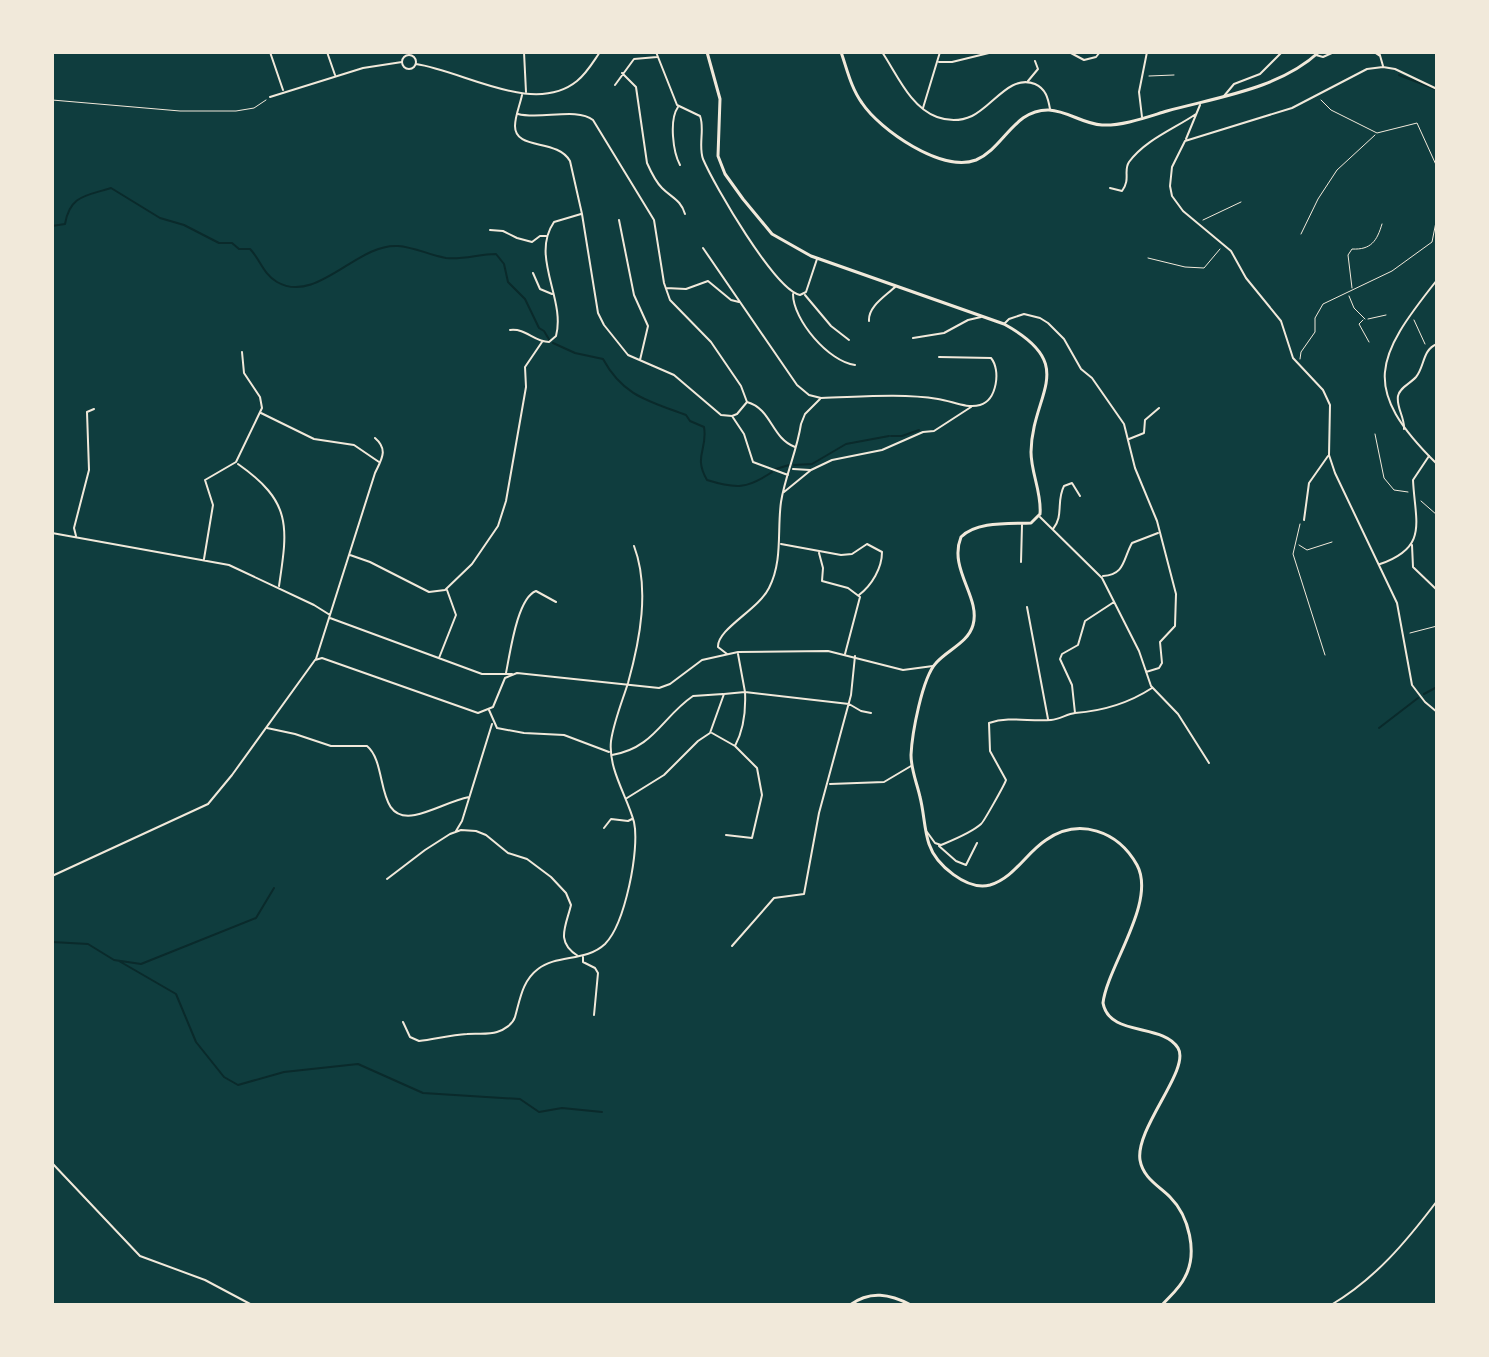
<svg xmlns="http://www.w3.org/2000/svg" width="1489" height="1357" font-family="Inter,sans-serif">
<style>
.lines{fill:none;stroke-linecap:round;stroke-linejoin:round}
.stream{stroke:#0a2a2b;stroke-width:2}
.path{stroke:#f1e9da;stroke-width:1}
.minor{stroke:#f1e9da;stroke-width:2}
.tertiary{stroke:#f1e9da;stroke-width:2}
.secondary{stroke:#f1e9da;stroke-width:3}
</style>
<rect width="100%" height="100%" fill="#0f3d3e"/>
<g class="lines">
<path class="stream" d="M1399,75L1435,89
M52,226L65,224C70,195 86,196 111,188L160,218L184,225L219,243H232L239,249H250C260,259 263,274 277,282C317,305 357,243 398,246C413,247 430,255 446,258C463,260 479,254 496,254L504,264L508,282L525,299L539,328L544,331L550,341
M553,343L575,353L603,359C623,396 649,401 686,415L690,421L704,427C708,450 693,456 707,480C736,489 747,489 772,472
M891,436H902L919,430
M794,465L812,464L846,444L889,436
M776,469L789,465
M1424,694L1437,687
M1379,728L1418,698
M52,942L88,944L114,960L141,964L256,918L274,888
M119,961L176,994L196,1042L224,1077L238,1085L284,1072L358,1064L423,1093L520,1099L539,1112L562,1108L602,1112
M52,1304L53,1305"/>
<path class="path" d="M1149,76L1174,75
M52,100L180,111H236L254,108L266,100
M1321,100L1331,110L1377,133L1417,123L1437,167
M1203,220L1241,202
M1301,234L1318,199L1337,170L1375,135
M1148,258L1185,267L1204,268L1220,249
M1352,288L1348,255L1352,249C1371,250 1377,241 1382,224
M1349,296L1354,308L1365,319
M1368,319L1386,315
M1363,320L1359,324L1369,342
M1414,320L1425,344
M1300,359L1301,352L1315,332V318L1323,304L1392,271L1432,242L1437,217
M1375,434L1384,478L1394,490L1408,492
M1421,501L1437,515
M1300,524L1293,554L1325,655
M1299,545L1307,550L1332,542
M1410,633L1437,626"/>
<path class="minor" d="M270,52L283,90
M327,52L335,75
M524,52L526,92
M656,52L677,105L700,116C705,129 698,145 703,159C714,185 775,290 800,295L806,292L817,259
M1069,52L1084,60L1096,57L1100,52
M1374,52L1380,56
M1379,52L1383,66
M1316,55L1323,57L1334,52
M939,62H952L993,52
M622,73L636,87L647,163C651,172 655,181 662,188C672,198 681,200 685,214
M1028,81L1038,69L1035,61
M615,85L634,59L657,57
M1224,96L1234,84L1260,74L1282,52
M270,97L363,68L402,62
M678,107C669,120 673,152 680,165
M923,108L940,52
M518,114C540,120 577,107 593,120L654,220L664,283L670,300L711,342L741,386L747,402L737,414L732,416L721,415L674,375L628,355L604,325L598,313L582,214L570,161C557,138 515,151 515,126C515,116 520,105 522,95
M1142,117L1139,92L1147,52
M1186,139L1200,105
M1110,188L1122,191C1131,179 1123,171 1129,162C1145,140 1174,129 1196,114
M619,220L634,295L648,326L640,360
M490,230L503,231L517,238L532,242L540,236H546
M703,248L797,385L809,395L821,398C859,397 901,393 938,399C952,401 967,409 980,405C997,400 1001,370 991,358L939,357
M533,273L540,289L552,294
M666,288L686,289L708,281L731,300L739,302
M793,294C793,320 829,362 855,365
M805,295L831,326L849,340
M869,321C868,306 886,296 896,286
M1004,324L1009,319L1024,314L1040,318L1048,323L1064,339L1081,369L1092,378L1124,424L1135,468L1157,521L1176,594L1175,626L1160,642L1162,663L1159,668L1146,672
M510,330C526,328 534,342 549,342L556,336C566,299 530,257 554,222L581,214
M913,338L944,333L968,320L981,317
M747,402C772,409 771,438 795,447
M261,413L314,439L354,445L379,462
M732,416L744,434L753,462L788,475
M1404,429C1405,418 1396,407 1398,396C1400,387 1410,384 1416,377C1425,366 1422,350 1437,344
M1129,439L1144,433L1145,420L1159,408
M238,464C292,502 288,526 279,586
M793,469L810,470
M784,492L811,470L832,460L882,450L923,432L934,431L971,407
M1040,517L1102,578L1139,651L1151,686L1178,714L1209,763
M1304,520L1309,483L1328,456
M1053,529C1064,516 1056,501 1064,486L1072,483L1080,496
M52,533L229,565L314,605L330,615
M76,536L74,528L89,470L87,412L94,409
M781,544L841,555L852,554L867,544L882,552C882,568 872,585 859,595
M1412,545L1413,567L1437,590
M819,553L823,568L822,581L848,588L860,597L845,654
M350,555L370,562L429,592L445,590L472,564L498,526L506,501L526,387L525,367L542,342
M204,559L213,505L205,480L236,462L262,408L260,397L244,373L242,352
M1021,562L1022,525
M1380,564C1429,547 1415,522 1413,480L1429,456
M1103,576C1125,575 1123,559 1132,543L1158,533
M1027,607L1048,719
M330,618L482,674H512
M727,654L718,647C717,629 758,610 769,588C783,561 777,530 781,502C785,476 797,451 801,424L805,414L820,399
M738,654L745,692L849,704L861,711L871,713
M439,658L456,615L447,590
M316,659L375,473C381,460 389,450 375,438
M506,673C510,654 517,598 536,591L556,602
M489,710L497,728L524,733L564,735L609,752
M1437,712L1425,702L1412,685L1397,603L1335,473L1329,455L1330,405L1323,390L1293,358L1281,321L1246,278L1231,251L1183,211L1172,196L1170,186L1172,167L1185,141L1292,108L1367,69L1383,67L1395,69L1437,89
M1075,713L1072,685L1060,659L1062,654L1078,645L1085,621L1114,602
M267,728L295,734L331,746H367C389,764 374,823 415,815C434,811 450,801 469,797
M712,733L735,746L757,768L762,795L752,838L726,835
M612,755C654,748 662,717 693,696L723,694
M830,784L884,782L911,766
M627,798L664,775L698,741L710,733L724,694L745,692C746,712 744,729 735,746
M604,828L611,819L628,821L632,819
M456,831L462,821L492,724
M927,832L935,843L941,845C953,840 971,833 981,824C983,823 1005,784 1006,780L990,751L989,723C1010,716 1030,722 1051,720C1060,719 1067,714 1075,713C1102,711 1129,703 1152,688
M939,846L956,861L966,865L977,843
M387,879L425,850L450,834L461,830L476,831L486,835L508,853L527,859L551,877L566,893L571,905C566,926 555,942 578,956
M732,946L774,898L804,894L819,813L851,695L855,656
M583,957V962L595,968L598,973L594,1015
M403,1022L410,1037L419,1041C435,1039 451,1035 467,1034C476,1033 488,1035 497,1032C504,1030 513,1024 515,1017C520,1000 522,981 538,969C557,954 586,962 605,944C625,924 640,849 634,822C627,796 608,769 611,741C614,721 622,702 628,683C640,640 650,588 634,546
M52,1163L140,1256L205,1280L252,1305
M1331,1305C1375,1279 1406,1242 1437,1201"/>
<path class="tertiary" d="M882,52C897,74 910,107 937,117C948,121 961,121 972,116C993,106 1010,74 1035,84C1046,89 1048,98 1050,109
M402 62a7 7 0 1 1 14 0a7 7 0 1 1-14 0Z
M416,64C464,71 534,116 577,81C587,73 593,62 600,52
M1437,280C1375,358 1360,388 1437,464
M52,876L208,804L232,775L315,660L322,658L478,713L493,707L505,678L517,673L659,688L670,684L702,660L738,652L828,651L903,670L933,666"/>
<path class="secondary" d="M707,52L720,99L718,156L725,174L743,199L772,234L811,256L1004,324C1080,366 1032,392 1031,452C1031,473 1042,493 1040,514L1031,523C1009,524 977,521 961,537C948,569 981,597 973,625C968,643 947,650 936,663C922,678 912,734 911,755C911,770 917,783 920,797C924,812 924,829 929,844C936,865 967,891 990,885C1014,878 1026,853 1046,840C1079,817 1118,831 1137,865C1157,902 1107,967 1103,1003C1109,1037 1163,1023 1178,1048C1191,1069 1135,1128 1140,1160C1143,1178 1159,1186 1170,1197C1189,1216 1198,1253 1185,1277C1180,1288 1170,1296 1162,1305
M841,52C847,69 851,88 862,103C880,130 942,173 976,160C1004,148 1014,109 1049,110C1068,111 1083,124 1102,125C1123,126 1147,117 1167,111C1218,97 1279,89 1319,52
M850,1305C870,1290 890,1294 911,1305"/>
</g>
<rect width="1489" height="1357" fill="none" stroke="#f1e9da" stroke-width="108"/>
</svg>
